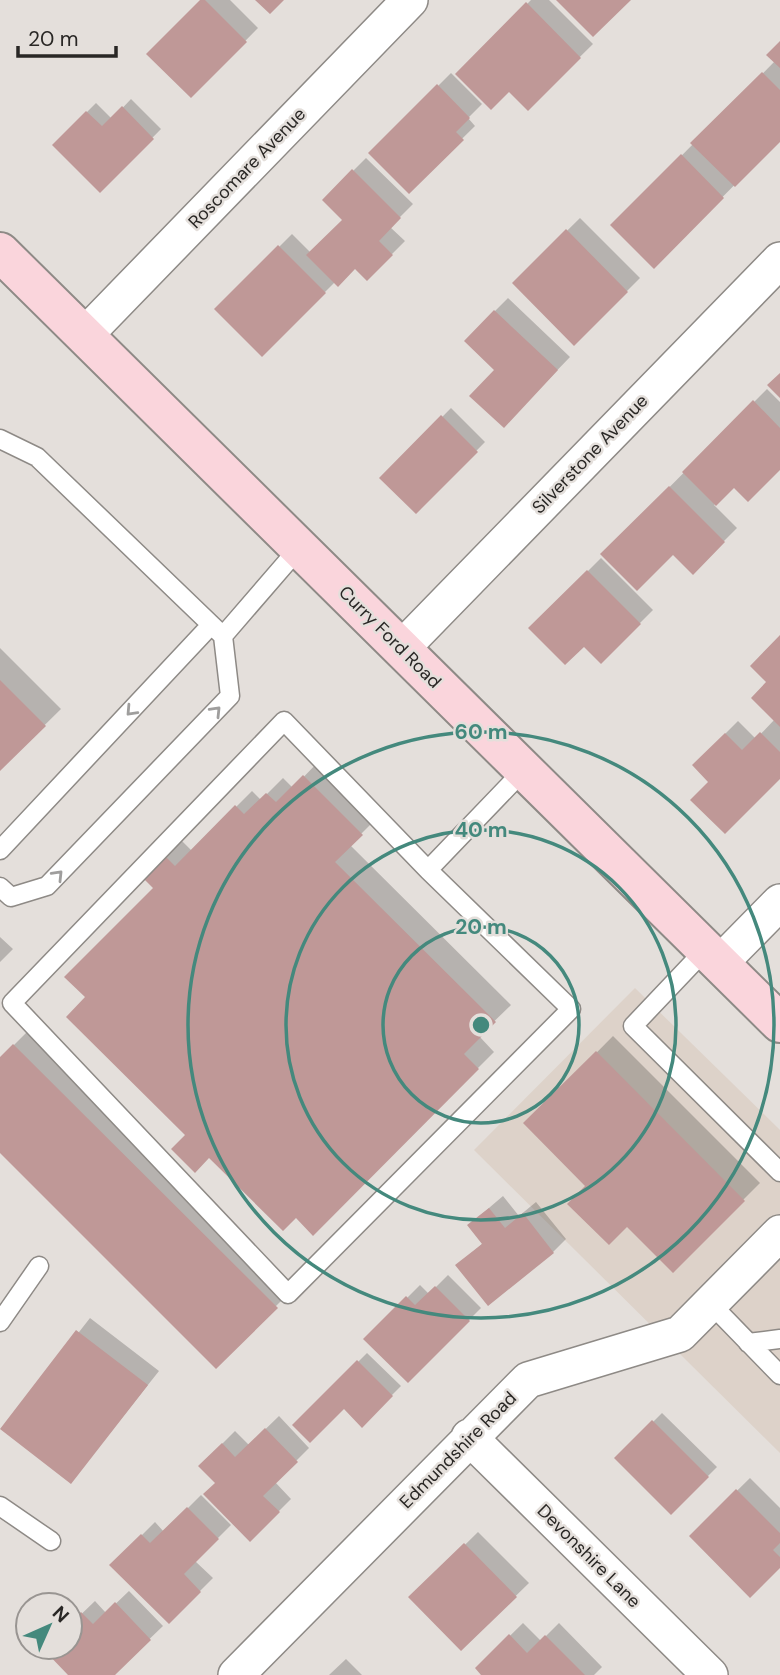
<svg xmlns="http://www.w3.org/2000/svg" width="780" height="1675" font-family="'DM Sans',sans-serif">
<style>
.built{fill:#ddd2c9}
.shadow{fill:#0003}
.building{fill:#bf9897}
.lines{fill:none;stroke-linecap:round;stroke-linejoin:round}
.lane-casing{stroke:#8e8a86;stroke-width:21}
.street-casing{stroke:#8e8a86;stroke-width:38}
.secondary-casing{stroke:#8e8a86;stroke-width:42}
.lane{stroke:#fff;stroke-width:18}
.street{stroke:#fff;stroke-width:35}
.secondary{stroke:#fad5dc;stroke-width:38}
.oneway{stroke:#9f9e9d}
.ring{fill:none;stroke:#44897d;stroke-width:3.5}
.labels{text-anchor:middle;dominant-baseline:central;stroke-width:5;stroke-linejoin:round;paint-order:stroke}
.street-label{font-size:18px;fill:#292725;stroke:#e4dfdb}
.centre{fill:#44897d;stroke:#e4dfdb;stroke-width:3.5}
.ring-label{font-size:21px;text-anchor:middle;font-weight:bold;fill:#44897d;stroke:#e4dfdb;stroke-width:5;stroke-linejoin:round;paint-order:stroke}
</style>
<rect width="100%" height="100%" fill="#e4dfdb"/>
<path class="built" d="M635,988L780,1130V1453L474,1150Z"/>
<path class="shadow" d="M203,0H230L258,28L191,96Z
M531,0H549L593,44L528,108L509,89L458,74Z
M780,43V139L654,266L613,225L775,61Z
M451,73L482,104L468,118L475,126L409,191L371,153Z
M131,99L161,129L100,191L54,145L96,103L112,119Z
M366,158L413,204L390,227L405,241L367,279L355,267L335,282L262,355L217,309L292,234L311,253L344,220L324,200Z
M580,218L640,278L574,344L514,283Z
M508,298L570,357L516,413L496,370L495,311Z
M767,389L780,402V468L734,485L714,505L737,528L693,572L673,553L603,554Z
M451,408L485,442L416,512L382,478Z
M601,558L653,610L601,662L584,644L531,628Z
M780,638V776L711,782L694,765L738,721L756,739L775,719L769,682Z
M0,648L61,709L0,769Z
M320,760L377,818L350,845L511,1005L479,1036L494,1052L313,1233L296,1216L187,1135L88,997L156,888L142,874L178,837L192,851L252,791L261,800L283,778L293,788Z
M0,937L13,949L0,962Z
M30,1029L292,1290L216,1366L0,1150V1059Z
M613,1036L760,1183L673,1270L526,1124Z
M503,1196L519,1216L536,1202L566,1239L553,1252L458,1265L483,1243L469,1225Z
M448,1275L481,1308L408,1381L366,1339L420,1285L429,1294Z
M90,1318L159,1371L71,1482L3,1429Z
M367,1353L401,1386L362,1425L344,1407L295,1425Z
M662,1413L717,1467L671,1513L617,1458Z
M279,1416L309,1448L275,1482L291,1499L250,1540L217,1482L200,1466L235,1431L249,1445Z
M750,1478L780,1508V1566L691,1536Z
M201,1495L231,1525L195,1561L213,1578L169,1622L112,1565L155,1522L164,1532Z
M478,1532L529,1583L461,1649L411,1598Z
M129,1591L163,1626L112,1675H71L46,1649L70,1647V1625L95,1601L106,1613Z
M523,1623L541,1641L559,1623L602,1667L594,1675H484L477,1668Z
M346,1659L362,1675H329Z"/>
<path class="building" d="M200,0H205L247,42L191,98L146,54Z
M255,0H284L270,14Z
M556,0H631L593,37Z
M526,2L581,58L528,111L509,92L491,110L455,74Z
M780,41V68L766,55Z
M762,72L780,90V142L735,187L690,143Z
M437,84L470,118L456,132L464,140L409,194L368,153Z
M122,106L154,139L100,193L52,145L86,111L102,126Z
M681,154L724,198L654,269L610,225Z
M352,169L401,218L379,241L393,255L367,281L355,269L338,287L306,255L342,220L322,200Z
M566,229L628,292L574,346L512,283Z
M278,245L326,293L262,357L214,309Z
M494,310L558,370L504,428L469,396L494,370L464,341Z
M780,373V398L767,385Z
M753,400L780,428V470L748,502L734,488L716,506L682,472Z
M441,415L478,452L416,514L379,478Z
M669,486L725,542L693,575L673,555L637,591L600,554Z
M587,570L641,624L601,664L584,647L565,665L528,628Z
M780,635V727L751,698L766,682L750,666Z
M0,680L46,726L0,771Z
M760,732L780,752V779L725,834L690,800L708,782L692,765L725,733L742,750Z
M303,775L363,835L335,862L496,1022L464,1054L479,1069L313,1236L296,1218L283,1231L209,1158L195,1173L171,1149L185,1135L66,1017L85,997L64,977L153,888L139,874L161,852L175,866L235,805L244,814L266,793L276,802Z
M13,1044L278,1308L216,1369L0,1153V1057Z
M596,1051L745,1201L673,1273L627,1227L609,1245L567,1204L585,1186L523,1123Z
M489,1208L505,1228L523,1213L554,1253L488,1306L455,1265L482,1244L467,1225Z
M435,1286L470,1321L408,1383L363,1339L406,1296L415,1305Z
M76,1330L148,1385L71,1484L0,1429Z
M357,1360L393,1396L362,1428L344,1409L310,1443L292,1425Z
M652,1420L709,1477L671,1515L614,1458Z
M265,1428L298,1462L263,1496L280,1512L250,1542L203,1494L215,1483L198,1466L222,1443L235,1457Z
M736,1489L780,1533V1543L773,1550L780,1557V1568L750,1598L689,1536Z
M187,1507L219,1539L184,1574L201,1592L169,1624L109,1565L141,1534L150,1543Z
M464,1543L517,1597L461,1651L408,1597Z
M115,1602L151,1640L115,1675H68L43,1649L70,1647V1623L81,1612L93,1624Z
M509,1634L527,1653L545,1635L585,1675H481L475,1668Z"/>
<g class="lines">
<g class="lane-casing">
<path id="lane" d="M0,439L37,457L223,636L299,548
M0,850L211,625
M428,870L284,721L12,1003L288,1294L571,1009L428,870L524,770
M0,887L11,897L47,886L230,696L223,636
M706,949L633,1026L780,1172
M710,1303L780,1375
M0,1322L39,1266
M748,1343L780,1339
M0,1506L51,1541"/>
</g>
<g class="street-casing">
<path id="street" d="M84,336L410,0
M401,649L780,260
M720,963L780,902
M469,1437L710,1675
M236,1675L528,1380L680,1334L780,1233"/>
</g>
<g class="secondary-casing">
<path id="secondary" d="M0,252L780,1023"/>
</g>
<use href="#lane" class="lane"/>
<use href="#street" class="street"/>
<use href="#secondary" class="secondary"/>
</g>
<defs><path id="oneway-chevron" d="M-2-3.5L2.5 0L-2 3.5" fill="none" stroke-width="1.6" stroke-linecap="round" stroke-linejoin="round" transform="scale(1.75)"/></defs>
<g class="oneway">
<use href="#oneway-chevron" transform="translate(131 711) rotate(133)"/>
<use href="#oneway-chevron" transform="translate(216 711) rotate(-46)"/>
<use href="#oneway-chevron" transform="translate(58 875) rotate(-46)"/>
</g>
<g class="ring">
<circle cx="481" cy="1025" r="98"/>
<circle cx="481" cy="1025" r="195"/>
<circle cx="481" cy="1025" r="293"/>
</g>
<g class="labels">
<g class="street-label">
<text transform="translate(247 168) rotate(-46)">Roscomare Avenue</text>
<text transform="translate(590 454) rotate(-46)">Silverstone Avenue</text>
<text transform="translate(390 637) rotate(45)">Curry Ford Road</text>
<text transform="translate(458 1450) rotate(-45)">Edmundshire Road</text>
<text transform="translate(589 1556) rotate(45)">Devonshire Lane</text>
</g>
</g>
<circle cx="481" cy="1025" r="10" class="centre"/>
<g class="ring-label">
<text x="481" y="739">60 m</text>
<text x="481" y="837">40 m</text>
<text x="481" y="934">20 m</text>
</g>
<g transform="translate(49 1626) rotate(45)"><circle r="33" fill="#e4dfdb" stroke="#999592" stroke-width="2"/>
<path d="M0-5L12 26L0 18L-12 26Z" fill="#44897d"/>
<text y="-10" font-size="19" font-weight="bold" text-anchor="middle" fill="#292725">N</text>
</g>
<path d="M18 46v10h98v-10" fill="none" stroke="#292725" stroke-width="3.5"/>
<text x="28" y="46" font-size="21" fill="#292725" stroke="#e4dfdb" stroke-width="5" paint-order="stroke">20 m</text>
</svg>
